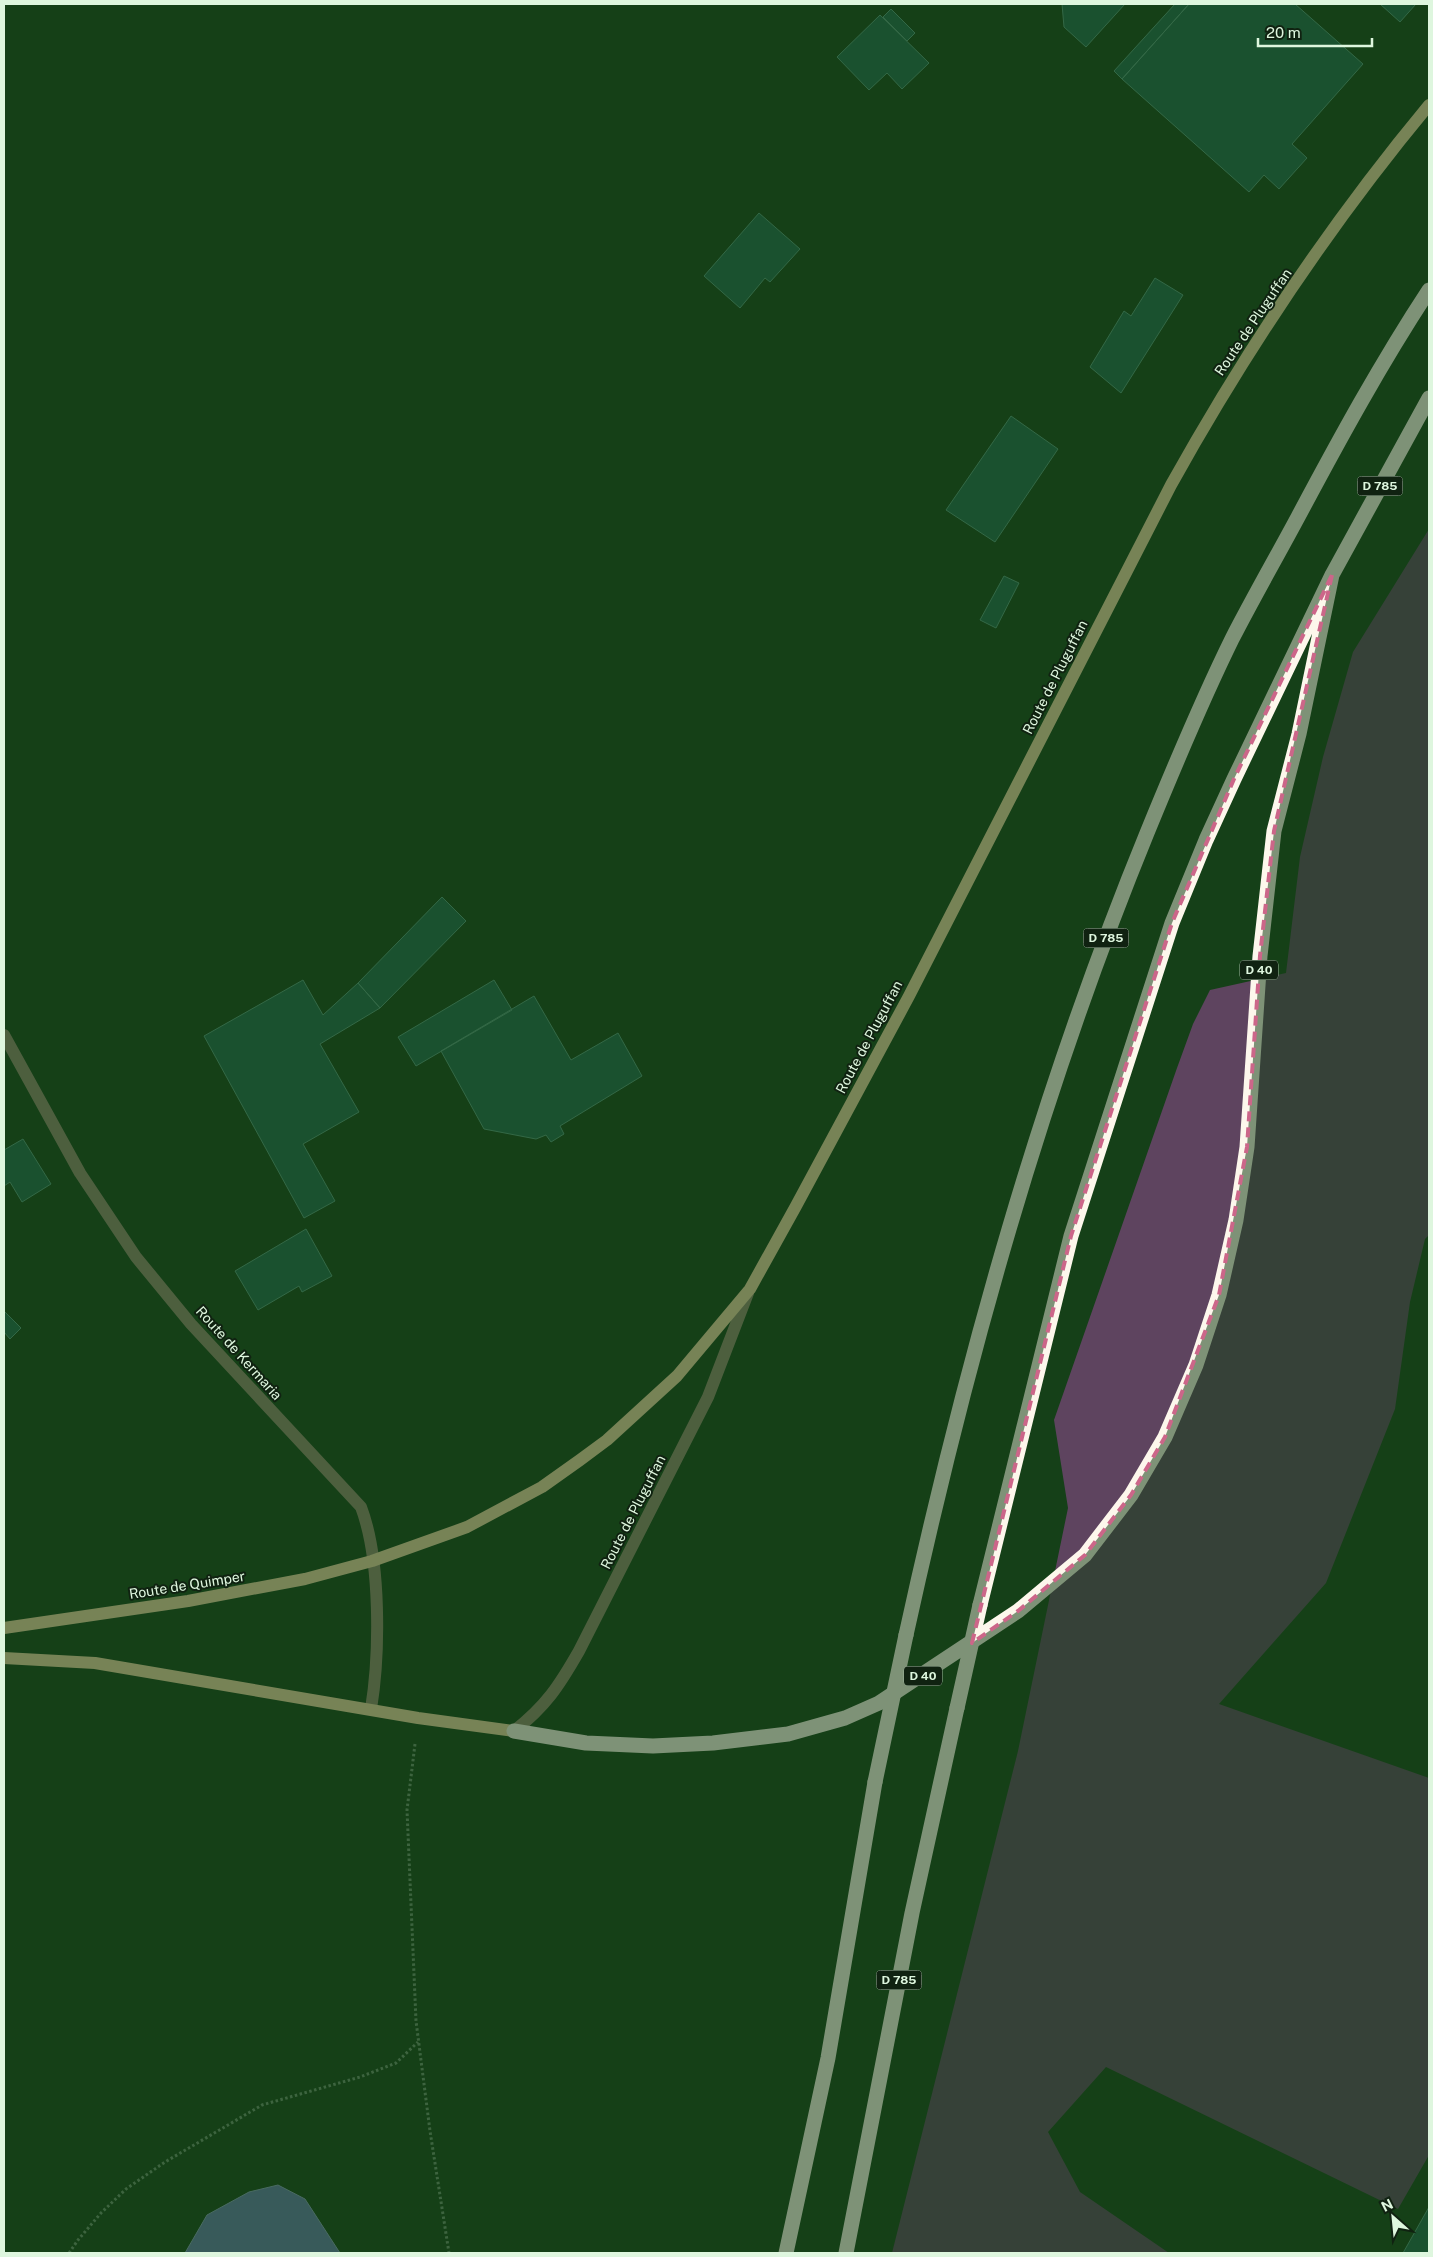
<svg xmlns="http://www.w3.org/2000/svg" width="1433" height="2257" font-family="'Public Sans',sans-serif">
<style>
.green{fill:#5e445f}
.water{fill:#627aab;stroke:#879fba}
.building{fill:#21664c;stroke:#579a7e}
.lines{fill:none;stroke-linecap:round;stroke-linejoin:round}
.path{stroke:#6e9170;stroke-width:3;stroke-dasharray:2.5 2.5;stroke-linecap:butt}
.minor{stroke:#91866e;stroke-width:12}
.major{stroke:#edd5a3;stroke-width:12}
.highway{stroke:#fdf7ec;stroke-width:15}
.highway-bridge{stroke:#fdf7ec;stroke-width:15}
.marked{fill:none;stroke:#cc6689;stroke-width:4;stroke-dasharray:10 6;stroke-linejoin:round}
.labels{text-anchor:middle;dominant-baseline:central;stroke-width:4;stroke-linejoin:round;paint-order:stroke}
.shield{fill:#102211;stroke:#a0b6a0;stroke-width:1}
.shield-label{font-size:12px;font-weight:bold;fill:#def6de}
.street-label{font-size:14px;fill:#def6de;stroke:#102211}
</style>
<rect width="100%" height="100%" fill="#154018"/>
<path class="green" d="M1429,529V1235L1425,1239L1410,1302L1395,1409L1326,1583L1219,1704L1429,1778V2155L1398,2209L1106,2067L1048,2132L1080,2192L1169,2253H892L1018,1751L1068,1508L1054,1420L1177,1068L1193,1024L1210,990L1286,973L1300,857L1323,757L1353,652Z"/>
<path class="water" d="M278,2185L305,2199L340,2253H185L207,2215L249,2192Z"/>
<path class="building" d="M1062,4H1125L1086,47L1064,27Z
M1175,4H1189L1122,79L1114,71Z
M1189,4H1295L1363,64L1292,144L1307,158L1279,189L1264,175L1249,192L1122,79Z
M1380,4H1416L1400,22Z
M891,9L915,33L907,41L883,17Z
M880,15L929,63L902,89L887,73L869,90L837,57Z
M759,213L800,249L770,282L765,278L740,308L704,276Z
M1155,278L1183,295L1121,393L1090,367L1124,311L1131,316Z
M1011,416L1058,449L995,542L946,510Z
M1004,576L1019,583L996,628L980,620Z
M442,897L466,921L380,1008L358,983Z
M303,980L323,1015L358,983L380,1008L320,1044L359,1112L303,1144L335,1201L304,1218L204,1036Z
M494,980L512,1010L416,1066L398,1037Z
M534,996L571,1060L618,1033L642,1076L560,1126L564,1134L551,1142L546,1135L536,1139L484,1129L441,1051Z
M23,1139L51,1184L22,1202L10,1182L4,1186V1150Z
M306,1229L332,1276L302,1292L299,1286L258,1310L235,1271Z
M4,1311L21,1328L10,1339L4,1332Z
M1429,2207V2253H1403Z"/>
<g class="lines">
<path class="path" d="M415,1744L407,1810L416,2021L430,2131L449,2253
M69,2253L78,2240L101,2213L126,2189L165,2162L262,2105L360,2077L396,2063L418,2042"/>
<path class="minor" d="M4,1035L80,1173L136,1257L191,1324L361,1507C381,1560 380,1653 371,1709
M514,1731C546,1706 559,1686 579,1651L708,1397L748,1293"/>
<path class="major" d="M4,1628L188,1601L305,1579L372,1561L467,1527L542,1487L580,1460L607,1440L677,1376L750,1289L796,1206L909,996L1171,485C1245,352 1331,223 1429,105
M4,1658L95,1663L418,1718L514,1731"/>
<path class="highway" d="M980,1605L1071,1236L1172,923L1206,840L1234,779L1332,575L1429,398
M906,1635C966,1361 1041,1092 1147,833C1174,767 1201,702 1232,639C1253,598 1276,558 1298,517C1339,440 1381,363 1429,290
M514,1731L586,1743L653,1746L713,1743L788,1734L845,1718L879,1703L1018,1611L1085,1555L1131,1495L1165,1437L1196,1365L1219,1295L1236,1220L1247,1147L1260,956L1274,831L1299,734L1332,575
M786,2253L828,2058L875,1782
M846,2253L912,1913L957,1708"/>
<path class="highway-bridge" d="M957,1708L980,1605
M875,1782L906,1635"/>
</g>
<path d="M0 0H1433V2257H0ZM1332,575L1274,831L1260,956L1247,1147L1219,1295L1165,1437L1131,1495L1085,1555L1018,1611L972,1643L1071,1236L1172,923L1234,779Z" fill="#154018" fill-opacity=".55" fill-rule="evenodd"/>
<path class="marked" d="M1332,575L1274,831L1260,956L1247,1147L1219,1295L1165,1437L1131,1495L1085,1555L1018,1611L972,1643L1071,1236L1172,923L1234,779Z"/>
<g class="labels">
<g class="shield">
<rect x="1357.5" y="476.5" width="45" height="19" rx="4"/>
<rect x="1083.5" y="928.5" width="45" height="19" rx="4"/>
<rect x="1240" y="960.5" width="38" height="19" rx="4"/>
<rect x="904" y="1666.5" width="38" height="19" rx="4"/>
<rect x="876.5" y="1970.5" width="45" height="19" rx="4"/>
</g>
<g class="shield-label">
<text x="1380" y="486">D 785</text>
<text x="1106" y="938">D 785</text>
<text x="1259" y="970">D 40</text>
<text x="923" y="1676">D 40</text>
<text x="899" y="1980">D 785</text>
</g>
<g class="street-label">
<text transform="translate(1253 322) rotate(-56)">Route de Pluguffan</text>
<text transform="translate(1055 677) rotate(-63)">Route de Pluguffan</text>
<text transform="translate(869 1037) rotate(-62)">Route de Pluguffan</text>
<text transform="translate(239 1353) rotate(48)">Route de Kermaria</text>
<text transform="translate(633 1512) rotate(-63)">Route de Pluguffan</text>
<text transform="translate(187 1585) rotate(-9)">Route de Quimper</text>
</g>
</g>
<rect width="1433" height="2257" fill="none" stroke="#def6de" stroke-width="10"/>
<g transform="translate(1393 2217) rotate(333)" stroke="#102211" stroke-width="4" paint-order="stroke">
<path d="M0-4L9 19L0 12L-9 19Z" fill="#def6de"/>
<text y="-8" font-size="14" font-weight="bold" text-anchor="middle" fill="#def6de">N</text>
</g>
<path d="M1258 38v8h114v-8" fill="none" stroke="#def6de" stroke-width="2.5"/>
<text x="1266" y="38" font-size="15" fill="#def6de" stroke="#102211" stroke-width="4" paint-order="stroke">20 m</text>
</svg>
